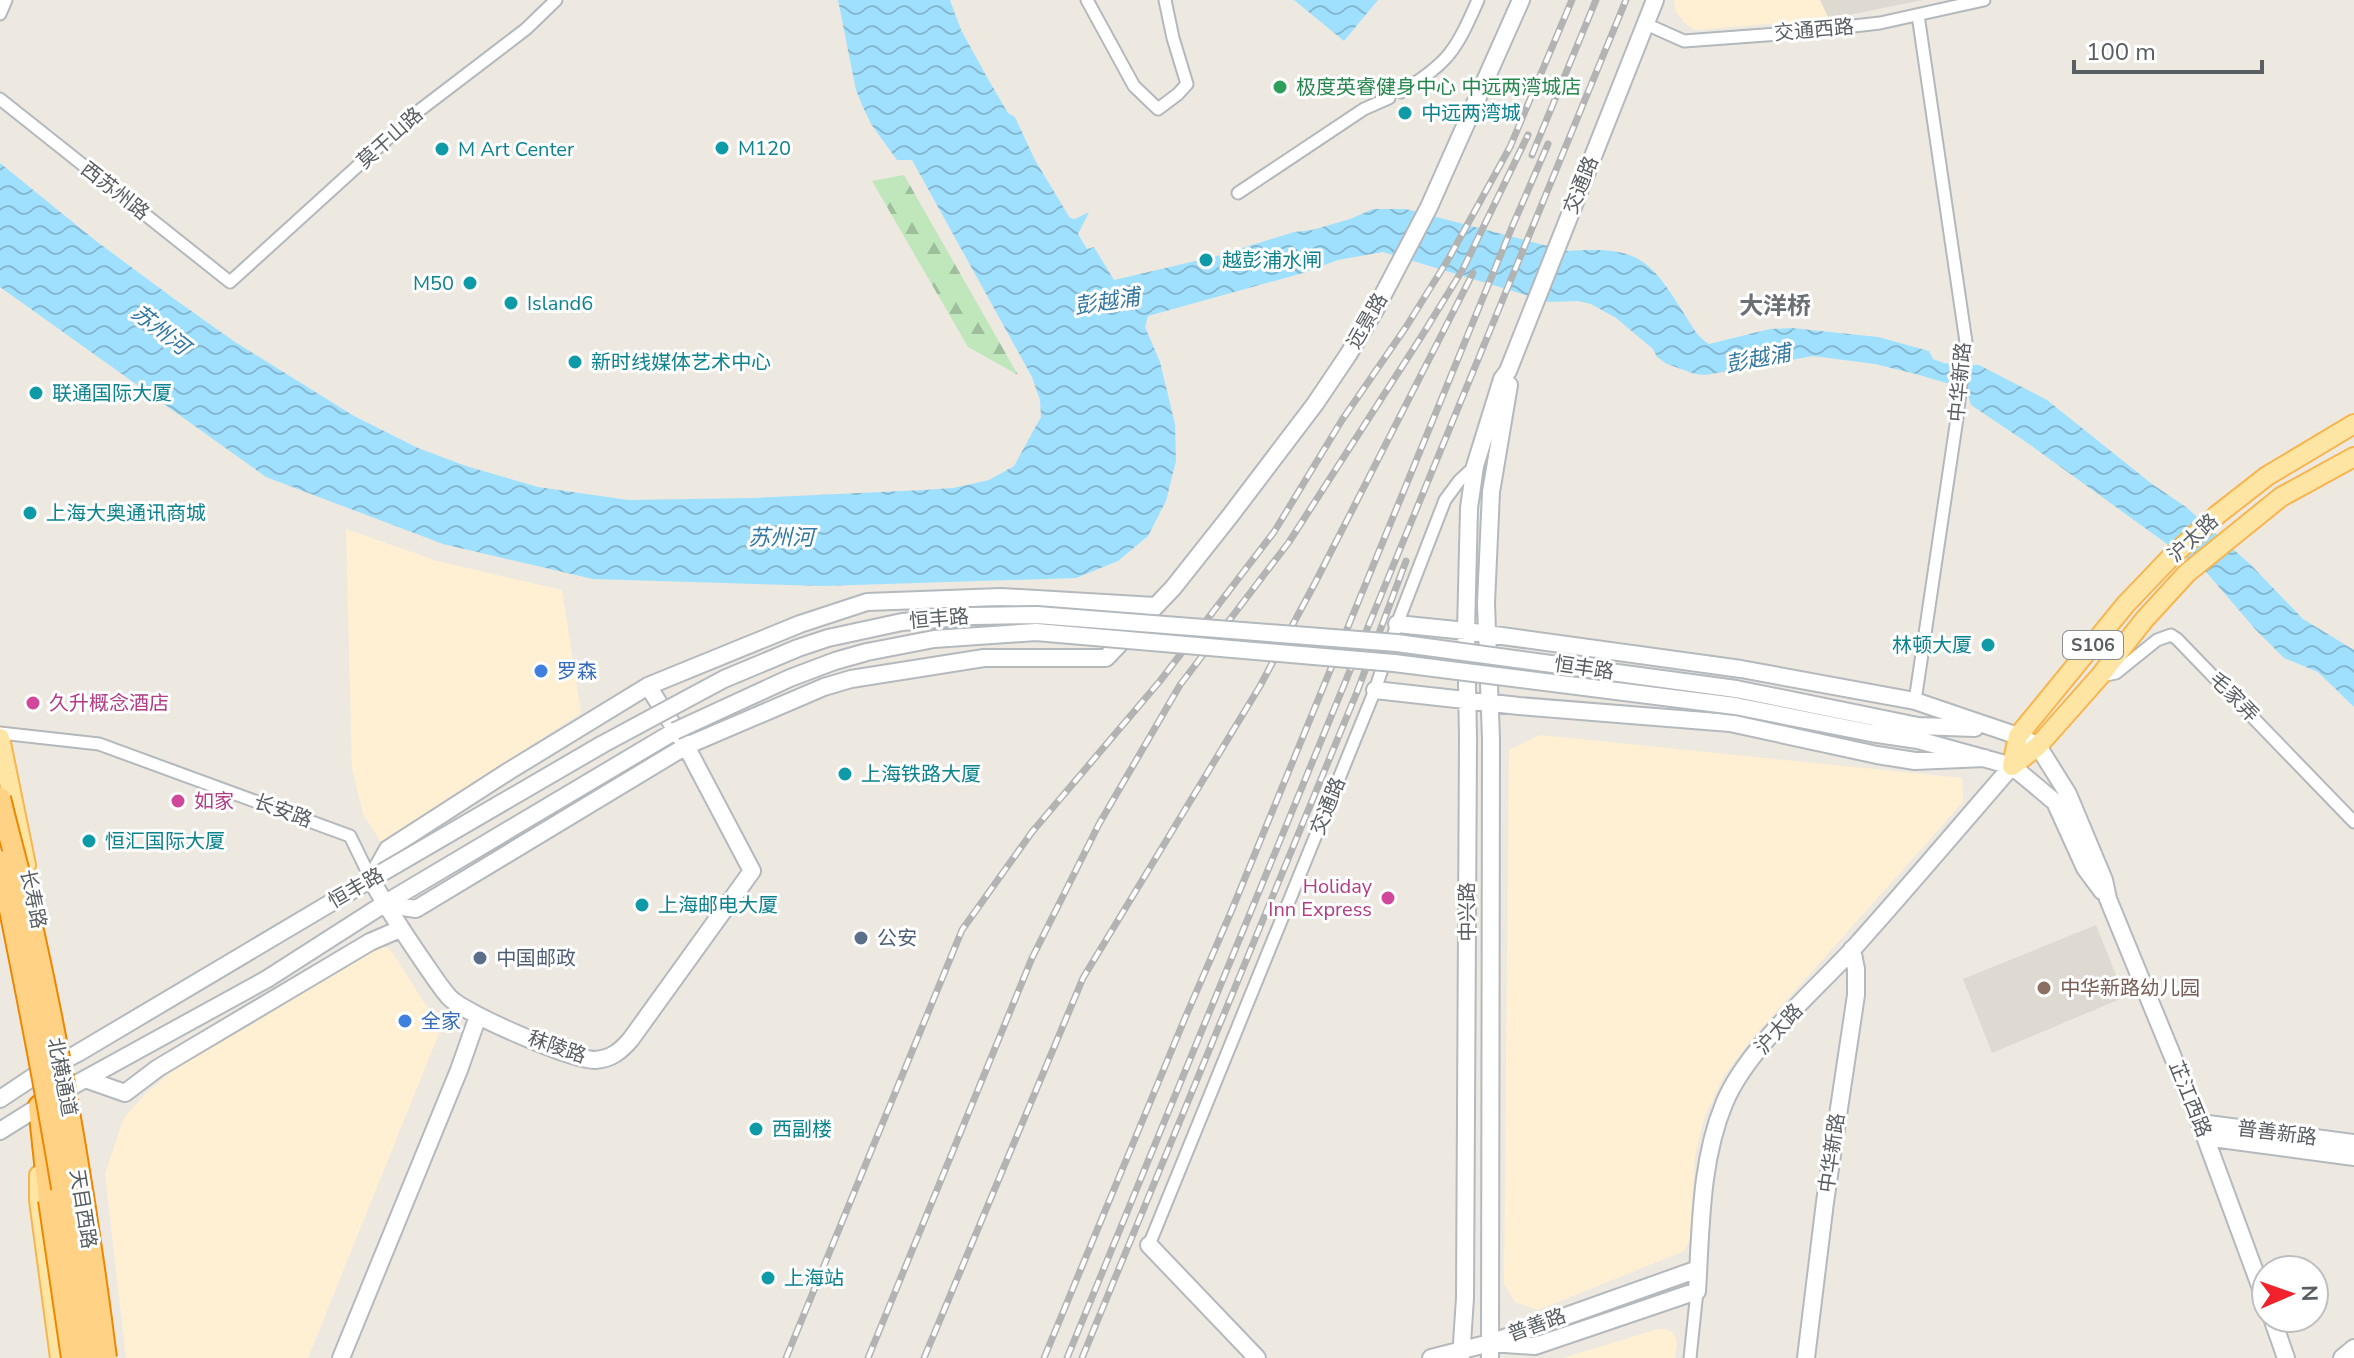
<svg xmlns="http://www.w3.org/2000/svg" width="2354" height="1358" font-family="'Nunito Sans','Noto Sans SC',sans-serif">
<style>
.commercial{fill:#fff0d4}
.education{fill:#dfdad1}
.forest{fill:url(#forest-firs)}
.water{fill:url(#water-waves)}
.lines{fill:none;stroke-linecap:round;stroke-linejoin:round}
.street-casing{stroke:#b3b8bc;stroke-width:15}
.secondary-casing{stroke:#b4b9be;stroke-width:20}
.primary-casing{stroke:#f8b54f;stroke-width:22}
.highway-casing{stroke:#ee8700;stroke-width:24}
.street{stroke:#fff;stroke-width:11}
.secondary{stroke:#fff;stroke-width:16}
.primary{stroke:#ffe5a4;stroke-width:18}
.highway{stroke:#ffd286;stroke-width:20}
.rail-casing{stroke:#b2b3b3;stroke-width:7}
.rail{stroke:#fff;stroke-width:4;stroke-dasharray:12;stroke-linecap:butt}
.secondary-bridge-casing{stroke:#b4b9be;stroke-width:20;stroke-linecap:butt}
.highway-bridge-casing{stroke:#ee8700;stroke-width:24;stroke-linecap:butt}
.secondary-bridge{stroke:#fff;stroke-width:16}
.highway-bridge{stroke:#ffd286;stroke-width:20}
.leisure-dot{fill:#2e9e5b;stroke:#fff;stroke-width:3}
.culture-dot{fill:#0f9aa8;stroke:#fff;stroke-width:3}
.shop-dot{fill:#3f7fe0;stroke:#fff;stroke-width:3}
.hotel-dot{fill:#d1479c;stroke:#fff;stroke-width:3}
.service-dot{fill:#5c6f8a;stroke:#fff;stroke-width:3}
.education-dot{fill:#8d6e63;stroke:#fff;stroke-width:3}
.labels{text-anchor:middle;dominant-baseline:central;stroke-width:6;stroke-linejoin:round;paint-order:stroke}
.shield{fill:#fff;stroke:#8b8e91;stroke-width:2}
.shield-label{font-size:18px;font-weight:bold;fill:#595e62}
.street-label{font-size:20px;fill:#595e62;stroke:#fff}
.leisure-label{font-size:20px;fill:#27864d;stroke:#fff;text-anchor:start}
.culture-label{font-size:20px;fill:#0d838f;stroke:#fff;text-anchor:start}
.shop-label{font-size:20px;fill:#366cbe;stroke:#fff;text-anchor:start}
.hotel-label{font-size:20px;fill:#b23c85;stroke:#fff;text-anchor:start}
.service-label{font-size:20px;fill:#4e5e75;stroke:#fff;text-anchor:start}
.education-label{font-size:20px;fill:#785e54;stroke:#fff;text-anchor:start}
.water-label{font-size:22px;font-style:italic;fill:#3377a3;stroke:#fff}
.quarter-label{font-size:24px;font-weight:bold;fill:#6a7074;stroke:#fff}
</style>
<defs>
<pattern id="forest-firs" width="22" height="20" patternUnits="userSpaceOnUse" patternTransform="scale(2)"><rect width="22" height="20" fill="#c0e7bb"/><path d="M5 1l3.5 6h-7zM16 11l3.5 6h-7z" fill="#9fbe9b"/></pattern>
<pattern id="water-waves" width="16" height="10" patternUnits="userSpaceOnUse" patternTransform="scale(2)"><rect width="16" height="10" fill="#9fe0ff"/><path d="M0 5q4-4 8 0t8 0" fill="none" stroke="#85b9d2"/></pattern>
</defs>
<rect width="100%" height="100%" fill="#ede9e0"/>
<path class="commercial" d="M1674,0H1820L1829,19L1694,30L1685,23L1676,12Z
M346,529L437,561L562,590L581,713L381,842L363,814L352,768Z
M1540,735L1962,778L1963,802L1749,1042L1724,1076L1704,1118L1695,1156L1690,1240L1684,1251L1538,1310L1515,1302L1504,1284L1509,750Z
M378,945L390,949L427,1007L446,1016L308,1358H126L105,1174L124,1118L145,1094L175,1069Z
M1658,1329H1666L1673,1333L1677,1342L1675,1358H1563Z"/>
<path class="education" d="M1820,0H1923L1829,19Z
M2096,925L2125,997L1992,1053L1963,979Z"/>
<path class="forest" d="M904,175L1018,375L968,347L872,181Z"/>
<path class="water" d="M838,0H950L961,30L988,79L1008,113L1015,117L1035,160L1070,218L1075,219L1089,212L1078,234L1087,249L1094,247L1114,280L1217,256L1294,232L1312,230L1350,219L1373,209H1406L1567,251C1637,246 1649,257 1685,315C1692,326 1698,338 1709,344L1770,329L1792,328L1878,337L1929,351L1933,359L1944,363L1979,365L2047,400L2152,484L2186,507L2251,565L2303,619L2354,650V707L2318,672L2284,658L2255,629L2207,573L2029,444L1971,405L1966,389L1916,374L1875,364L1813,356L1706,375L1695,374L1667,364L1657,357L1653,349L1616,318L1591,304L1578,301L1549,302L1383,252L1338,260L1303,273L1148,316L1145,327L1160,362L1175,424L1176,461L1166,501L1148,536L1118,561L1076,578L823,586L593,579L443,544L266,477L0,287V163L96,241L173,298L235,342L354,416L418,448L466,466L538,487L628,500L751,498L923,490L953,488L989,480L1014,466L1041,417L1040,400L1032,377L912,160H897L871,124L862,105L856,90Z
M1294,0H1378L1344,41Z"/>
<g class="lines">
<g class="street-casing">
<path id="street" d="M1087,0L1134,86L1158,109L1178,94L1187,84L1173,38L1165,0
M0,14L6,0
M1646,24L1684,41L1792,33L1880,23L1984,0
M1401,92C1449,63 1456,50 1478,0
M0,99L230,282L416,113L526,29L556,0
M1238,193L1364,109L1389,98
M2101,676L2116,673L2157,640L2171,635L2177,639L2354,822
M1915,701L1956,425L1966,342L1918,15
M0,733L99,744L350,836L371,879
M1149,1245L1375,690L1397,624L1445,500L1459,481L1475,466
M1690,1358L1697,1291"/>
</g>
<g class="secondary-casing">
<path id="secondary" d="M1397,624L1466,631L1741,669L1915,701L2018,736L2038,746L2068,794L2104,880L2108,899L2200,1123L2266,1302
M1736,689L1918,726L1975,728
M1375,690L1519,706L1730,723L1877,755L1915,761L1985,758
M1735,706L1871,733L1918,740L2012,766L2055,802L2085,868L2102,891
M371,879C388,910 407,938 427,967C434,977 441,988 449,997C465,1014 572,1060 595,1060C611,1059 621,1051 631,1039L752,871L686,746L648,686
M384,904L416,909L686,746L824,687L851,679L984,658H1106L1173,588L1230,516L1315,404L1348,355L1375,310L1429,207L1521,0
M85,1079L125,1093L158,1068L370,942L400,929
M0,1099L36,1075L78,1053L371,879L388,849L509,771L648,686L800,624L867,602L1001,597L1155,606
M2200,1123L2354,1143
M0,1131L67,1089L267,979L384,904L675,731
M2205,1137L2354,1157
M1149,1245L1257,1358
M2272,1318L2286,1358
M1490,1343L1535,1346L1697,1291C1701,1229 1700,1162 1724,1104C1745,1051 1812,993 1852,950C1906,890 1959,827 2012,766
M341,1358L459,1070L478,1016
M1431,1358L1490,1343L1698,1269
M1461,1358L1465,1298L1468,738L1466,631L1469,508L1475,466L1502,379L1508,371L1655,0
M1490,1358L1491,739L1486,603L1491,492L1509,385
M1806,1358L1825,1202L1856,995V969L1852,949
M2342,1358L2354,1348"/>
</g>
<g class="primary-casing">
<path id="primary" d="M0,738L26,865
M2012,766L2018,736L2126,604L2170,558L2217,515L2267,476L2354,424
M2012,766L2038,746L2100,676L2144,620L2187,573L2281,497L2354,457
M39,1175V1200L60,1358"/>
</g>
<g class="highway-casing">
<path id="highway" d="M39,1106L49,1200"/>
</g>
<use href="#street" class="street"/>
<use href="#secondary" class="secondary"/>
<use href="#primary" class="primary"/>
<use href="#highway" class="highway"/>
<g class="rail-casing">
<path id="rail" d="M1532,155L1596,0
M786,1358L962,930L1032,832L1160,681L1274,532L1342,420L1406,327L1449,258L1510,147L1572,0
M868,1358L1032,958L1099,824L1180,685L1289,542L1423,334L1463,269L1528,135
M924,1358L1083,978L1260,686L1315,583L1473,273
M1044,1358L1185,1018L1231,912L1512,227L1548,144
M1067,1358L1626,0
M1082,1358L1357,692L1406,561"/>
</g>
<use href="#rail" class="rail"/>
<g class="secondary-bridge-casing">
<path id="secondary-bridge" d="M675,731L790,678L835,661L867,652L934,639L1036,632L1394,663L1735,706
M371,879L603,744L724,679L798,648L828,638L902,622L972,616L1037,615L1397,643L1736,689"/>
</g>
<g class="highway-bridge-casing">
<path id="highway-bridge" d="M0,798C11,844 24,889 34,935C65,1075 88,1216 106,1358
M0,861C34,1026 66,1191 87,1358
M49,1200L72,1358"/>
</g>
<use href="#secondary-bridge" class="secondary-bridge"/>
<use href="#highway-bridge" class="highway-bridge"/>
</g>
<circle class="leisure-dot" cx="1280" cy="87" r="8"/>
<g class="culture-dot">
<circle cx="1405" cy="113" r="8"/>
<circle cx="722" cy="148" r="8"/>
<circle cx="442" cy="149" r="8"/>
<circle cx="1206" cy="260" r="8"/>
<circle cx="470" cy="283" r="8"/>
<circle cx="511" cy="303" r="8"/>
<circle cx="575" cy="362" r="8"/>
<circle cx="36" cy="393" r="8"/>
<circle cx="30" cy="513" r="8"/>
<circle cx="1988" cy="645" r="8"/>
<circle cx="845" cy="774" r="8"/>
<circle cx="89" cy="841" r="8"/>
<circle cx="642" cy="905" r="8"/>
<circle cx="756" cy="1129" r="8"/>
<circle cx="768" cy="1278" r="8"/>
</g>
<g class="shop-dot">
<circle cx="541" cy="671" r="8"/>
<circle cx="405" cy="1021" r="8"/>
</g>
<g class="hotel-dot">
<circle cx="33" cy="703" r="8"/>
<circle cx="178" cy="801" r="8"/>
<circle cx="1388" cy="898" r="8"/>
</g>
<g class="service-dot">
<circle cx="861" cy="938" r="8"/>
<circle cx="480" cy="958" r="8"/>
</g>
<circle class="education-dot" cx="2044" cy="988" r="8"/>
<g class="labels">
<rect class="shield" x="2063" y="631" width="60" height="28" rx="6"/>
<g class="shield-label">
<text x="2093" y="645">S106</text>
</g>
<g class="street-label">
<text transform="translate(1814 30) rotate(-5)">交通西路</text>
<text transform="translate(390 138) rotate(-42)">莫干山路</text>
<text transform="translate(1581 185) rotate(-68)">交通路</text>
<text transform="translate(115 191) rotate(38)">西苏州路</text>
<text transform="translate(1367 321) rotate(-60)">远景路</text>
<text transform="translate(1960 382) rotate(-85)">中华新路</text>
<text transform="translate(2193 538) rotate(-43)">沪太路</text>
<text transform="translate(939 619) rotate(-5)">恒丰路</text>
<text transform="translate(1584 668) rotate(8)">恒丰路</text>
<text transform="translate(2234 697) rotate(46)">毛家弄</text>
<text transform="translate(1328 806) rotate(-68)">交通路</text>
<text transform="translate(283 811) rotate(20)">长安路</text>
<text transform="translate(356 888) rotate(-30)">恒丰路</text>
<text transform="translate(33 899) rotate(78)">长寿路</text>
<text transform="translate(1467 912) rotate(-90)">中兴路</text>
<text transform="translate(1779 1029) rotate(-48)">沪太路</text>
<text transform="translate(557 1047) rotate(19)">秣陵路</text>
<text transform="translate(62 1077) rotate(79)">北横通道</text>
<text transform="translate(2190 1099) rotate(68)">芷江西路</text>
<text transform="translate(2277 1133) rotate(7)">普善新路</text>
<text transform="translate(1832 1153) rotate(-82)">中华新路</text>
<text transform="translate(83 1209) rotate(81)">天目西路</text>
<text transform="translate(1537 1325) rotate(-20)">普善路</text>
</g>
<g class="leisure-label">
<text x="1296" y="87">极度英睿健身中心 中远两湾城店</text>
</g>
<g class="culture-label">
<text x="1421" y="113">中远两湾城</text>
<text x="738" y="148">M120</text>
<text x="458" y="149">M Art Center</text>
<text x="1222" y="260">越彭浦水闸</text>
<text x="454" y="283" text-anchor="end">M50</text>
<text x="527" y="303">Island6</text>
<text x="591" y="362">新时线媒体艺术中心</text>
<text x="52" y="393">联通国际大厦</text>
<text x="46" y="513">上海大奥通讯商城</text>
<text x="1972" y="645" text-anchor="end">林顿大厦</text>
<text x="861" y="774">上海铁路大厦</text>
<text x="105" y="841">恒汇国际大厦</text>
<text x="658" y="905">上海邮电大厦</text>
<text x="772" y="1129">西副楼</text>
<text x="784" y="1278">上海站</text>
</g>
<g class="shop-label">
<text x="557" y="671">罗森</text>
<text x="421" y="1021">全家</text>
</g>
<g class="hotel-label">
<text x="49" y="703">久升概念酒店</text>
<text x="194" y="801">如家</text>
<text x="1372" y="886" text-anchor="end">Holiday<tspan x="1372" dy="23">Inn Express</tspan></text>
</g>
<g class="service-label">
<text x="877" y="938">公安</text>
<text x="496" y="958">中国邮政</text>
</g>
<g class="education-label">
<text x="2060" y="988">中华新路幼儿园</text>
</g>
<g class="water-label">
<text transform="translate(1107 302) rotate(-9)">彭越浦</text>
<text transform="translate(160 330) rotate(38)">苏州河</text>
<text transform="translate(1758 359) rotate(-11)">彭越浦</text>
<text x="781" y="538">苏州河</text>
</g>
<g class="quarter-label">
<text x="1775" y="306">大洋桥</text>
</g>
</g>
<g transform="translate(2290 1294) rotate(88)"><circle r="38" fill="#ffffff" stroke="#bdbfc0" stroke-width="2"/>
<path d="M0-6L14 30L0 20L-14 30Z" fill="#f1222b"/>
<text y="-12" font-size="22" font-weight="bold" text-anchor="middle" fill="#595e62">N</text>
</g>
<path d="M2074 60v12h188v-12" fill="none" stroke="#595e62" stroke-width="4"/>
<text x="2086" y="60" font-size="24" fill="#595e62" stroke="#ffffff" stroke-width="6" paint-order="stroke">100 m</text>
</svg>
